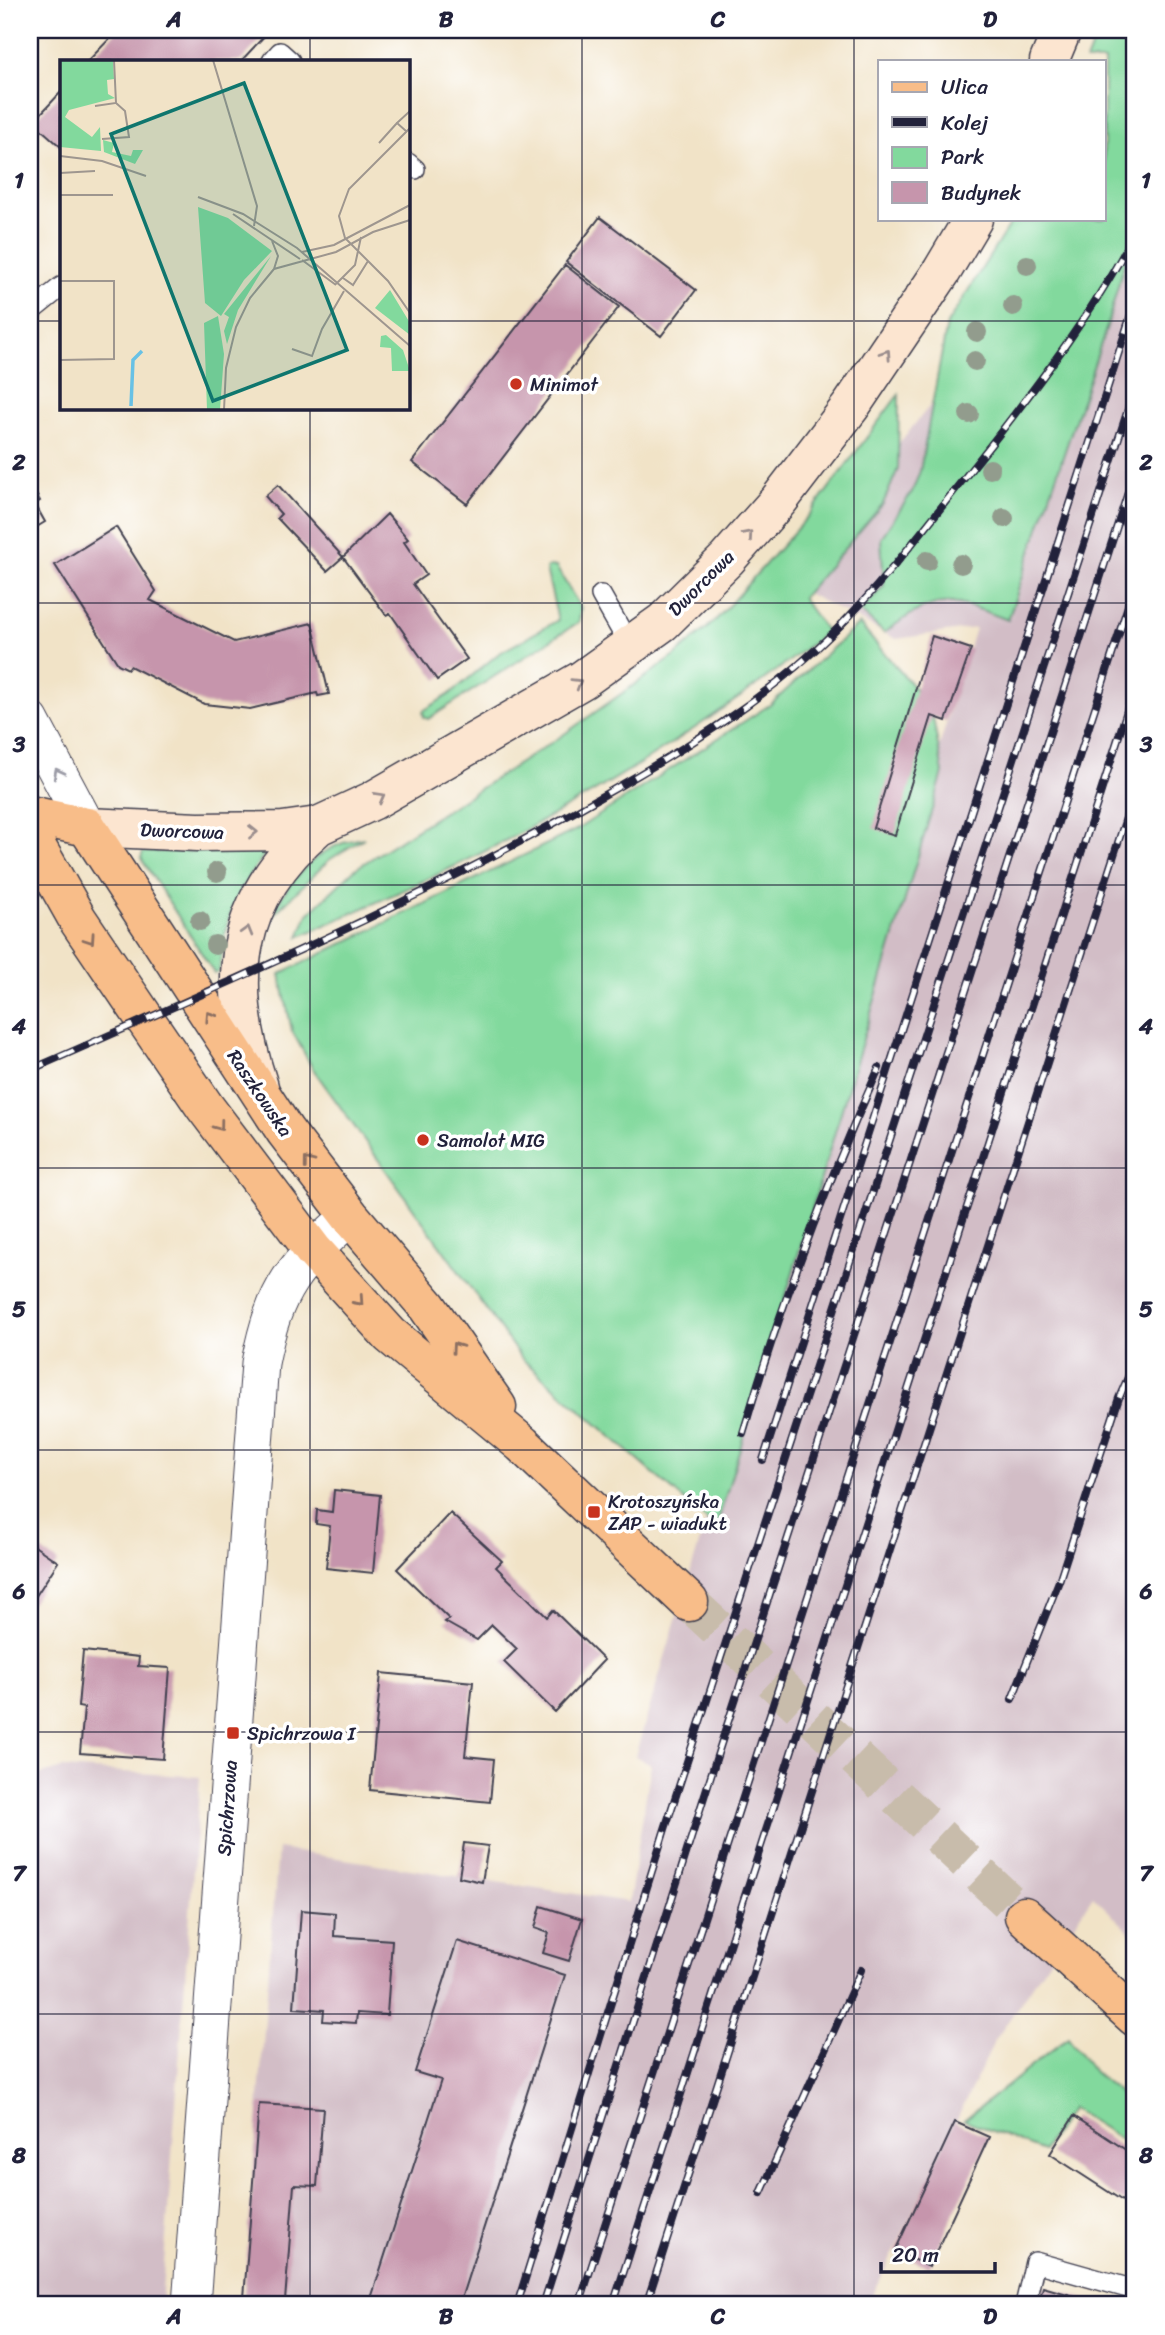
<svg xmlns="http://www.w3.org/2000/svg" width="1165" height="2335" font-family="Sriracha,sans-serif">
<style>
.industrial{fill:#d2bdc6}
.green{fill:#82d99d;stroke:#527e6c;stroke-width:2}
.building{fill:#c695ac}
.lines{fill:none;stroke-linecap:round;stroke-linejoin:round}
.primary-tunnel{stroke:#c8bcab;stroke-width:38;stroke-dasharray:38 19;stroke-linecap:butt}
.lane-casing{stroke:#413f50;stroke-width:22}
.street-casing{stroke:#413f50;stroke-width:39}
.secondary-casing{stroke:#413f50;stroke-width:41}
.primary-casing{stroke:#413f50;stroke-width:41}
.lane{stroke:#fff;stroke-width:19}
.street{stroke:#fff;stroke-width:37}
.secondary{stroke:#fce5d0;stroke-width:38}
.primary{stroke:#f8bd89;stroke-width:38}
.rail-casing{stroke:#22223b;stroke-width:8}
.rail{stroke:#fff;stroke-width:5;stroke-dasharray:16;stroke-linecap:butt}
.tree{fill:#929c8d}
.oneway{stroke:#9a8d8d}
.oneway2{stroke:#9c9ca7}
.oneway3{stroke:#8d7062}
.grid{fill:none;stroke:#22223b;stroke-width:2;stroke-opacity:0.55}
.poi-dot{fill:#c8321e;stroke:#fff;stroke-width:2.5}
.labels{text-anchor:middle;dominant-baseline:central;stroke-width:7;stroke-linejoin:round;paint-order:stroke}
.poi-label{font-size:19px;fill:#22223b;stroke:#fff;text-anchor:start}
.street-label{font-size:19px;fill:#22223b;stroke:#fff}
.inset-river{fill:none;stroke:#68c1e5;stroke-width:3.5}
.inset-road{fill:none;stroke:#9e968f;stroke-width:2}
.view{fill:#0f766e;fill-opacity:0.15;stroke:#0f766e;stroke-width:3.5}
.inset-edge{fill:none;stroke:#22223b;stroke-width:3.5}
.neatline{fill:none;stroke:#22223b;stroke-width:2.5}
.grid-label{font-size:23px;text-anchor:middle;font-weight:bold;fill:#22223b}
</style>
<rect width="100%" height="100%" fill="#fff"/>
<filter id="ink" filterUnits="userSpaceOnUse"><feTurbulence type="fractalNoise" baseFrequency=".0143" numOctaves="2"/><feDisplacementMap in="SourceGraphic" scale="14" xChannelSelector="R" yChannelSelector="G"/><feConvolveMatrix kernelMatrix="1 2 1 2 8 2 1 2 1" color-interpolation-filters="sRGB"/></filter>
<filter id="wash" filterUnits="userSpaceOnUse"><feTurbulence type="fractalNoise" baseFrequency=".00686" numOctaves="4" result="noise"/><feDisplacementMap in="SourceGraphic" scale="28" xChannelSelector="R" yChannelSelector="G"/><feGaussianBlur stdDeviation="1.57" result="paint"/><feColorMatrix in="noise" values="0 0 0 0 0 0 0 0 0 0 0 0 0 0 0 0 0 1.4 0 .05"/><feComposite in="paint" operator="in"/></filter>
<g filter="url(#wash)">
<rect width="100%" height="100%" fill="#f1e3c7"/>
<path class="industrial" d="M1135,88V1937L1093,1896L994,2042L868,2305H243L278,1849L629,1902L651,1765L635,1756L975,628L896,639L789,584L865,484L1085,219H1104Z
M62,1768L200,1777L161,2305H30V1778Z"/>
<path class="green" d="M1098,30H1135V223L1107,326L1008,620C948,597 937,593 884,633L860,611L884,586L881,538L912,492L920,471L947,324L1013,219H1104V61H1086Z
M899,394L898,469L883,504L802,598L827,632C729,709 626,777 516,835C446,873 371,904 299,937L308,914L355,869L560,737L675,656L715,621L809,515Z
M549,566L556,567L581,608L579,622L428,719L424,717L423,711L450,694L498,654L558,620L546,569Z
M859,624L931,707L943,773L716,1528L521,1358L313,1069L292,1031L280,974L576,830L771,704Z
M364,838L329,860L270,918C289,879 318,844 364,838Z
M268,850C233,894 226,917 219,972L214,973L141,858L143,852Z
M1068,2037L1094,2072L1135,2106V2148L1071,2108L1043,2151L964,2120Z"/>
<g id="blocks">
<path class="building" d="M118,30H270L241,61H88Z
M61,92V147L33,122Z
M600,217L696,290L661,336L566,262Z
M565,265L619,307L467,504L412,462Z
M278,485L343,557L327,571L277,518L281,514L265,496Z
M33,489L40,501L35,504L45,522L30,531V491Z
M387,514L408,539L404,542L426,575L413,584L467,659L437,680L390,613L386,615L343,557Z
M116,527L156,591L150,600L234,642L312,623L329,694L318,696L317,693L250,709L204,704L130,666L128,669L118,664L55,565Z
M932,636L971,649L946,721L932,716L895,835L873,828Z
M334,1490L380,1495L373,1573L326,1568L330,1526L316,1524L317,1510L332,1512Z
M450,1513L502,1561L496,1567L547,1617L553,1610L604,1660L555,1712L504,1662L517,1649L492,1625L477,1640L445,1622L449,1619L397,1569Z
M30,1543L58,1562L30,1605Z
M83,1651L139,1657L138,1666L170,1668L163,1759L80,1753L84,1708L78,1707Z
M381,1673L473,1682L465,1756L494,1759L490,1802L370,1790Z
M464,1843L488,1846L482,1882L459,1877Z
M541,1906L582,1919L569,1961L543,1953L549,1933L535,1928Z
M301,1910L335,1913L334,1936L392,1940L387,2015L357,2013L356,2023L323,2021L324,2010L294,2008Z
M457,1941L565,1975L459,2305H369L441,2080L415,2072Z
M259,2104L323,2108L317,2186L294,2185L285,2301L244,2298Z
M1074,2116L1135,2156V2209L1050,2154Z
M955,2122L989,2137L929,2267L895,2251Z
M1043,2287L1106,2305H1038Z
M880,2297L906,2305H878Z"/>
</g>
</g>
<g filter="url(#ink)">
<use href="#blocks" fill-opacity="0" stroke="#413f50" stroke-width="2"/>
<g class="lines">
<path class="primary-tunnel" d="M689,1602L1024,1916"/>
<g class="lane-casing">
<path id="lane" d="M272,61L280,52L290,61
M408,163L415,169
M30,312L61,287
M601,595L630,646
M1025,2305L1035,2262L1135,2290"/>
</g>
<g class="street-casing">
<path id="street" d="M30,720L87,827
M191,2305L260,1363C275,1286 294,1267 350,1216"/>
</g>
<g class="secondary-casing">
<path id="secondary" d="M1049,61L1062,30
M87,827L198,832L283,831L318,826L372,801L582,680L663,622L727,559L779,500L851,406L942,271L973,219
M259,1087C224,983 233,899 318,826"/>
</g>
<g class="primary-casing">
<path id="primary" d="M30,815L87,827L285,1131L350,1216L427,1306L497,1407
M30,835L78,920L145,1019L205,1107L313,1250L390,1335L522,1444L689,1602
M1024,1916L1135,2017"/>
</g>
<use href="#lane" class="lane"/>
<use href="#street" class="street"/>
<use href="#secondary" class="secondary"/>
<use href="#primary" class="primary"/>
<g class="rail-casing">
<path id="rail" d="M30,1070C221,986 415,904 597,799C681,751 766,700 835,631C887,579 932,518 978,461C1031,394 1097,308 1135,232
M743,1433C780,1307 825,1187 879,1068
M763,1460L1135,302
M1012,1699L1059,1581L1119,1398L1135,1361
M761,2193L861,1970
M517,2305L665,1829L1135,388
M543,2305L718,1753L1135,471
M579,2305L1135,584
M613,2305L1135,686
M646,2305L1135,790"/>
</g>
<use href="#rail" class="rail"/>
</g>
<g class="tree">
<circle cx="1027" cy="265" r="10"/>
<circle cx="1013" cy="306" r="10"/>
<circle cx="977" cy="332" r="10"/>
<circle cx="975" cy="361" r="10"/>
<circle cx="969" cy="414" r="10"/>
<circle cx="990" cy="469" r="10"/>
<circle cx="1004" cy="518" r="10"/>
<circle cx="927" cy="561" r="10"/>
<circle cx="961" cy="564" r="10"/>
<circle cx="217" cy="872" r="10"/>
<circle cx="200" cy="921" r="10"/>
<circle cx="215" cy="945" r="10"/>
</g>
<defs><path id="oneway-chevron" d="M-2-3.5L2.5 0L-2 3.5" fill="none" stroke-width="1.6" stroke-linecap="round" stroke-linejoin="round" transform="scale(1.75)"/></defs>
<g class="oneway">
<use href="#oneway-chevron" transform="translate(886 354) rotate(-56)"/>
<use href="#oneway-chevron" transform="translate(748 535) rotate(-49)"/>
<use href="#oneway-chevron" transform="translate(577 683) rotate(-31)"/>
<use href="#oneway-chevron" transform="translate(380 797) rotate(-29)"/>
<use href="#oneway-chevron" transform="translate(253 832)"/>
<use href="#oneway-chevron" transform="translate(247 931) rotate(-74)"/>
</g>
<use class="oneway2" href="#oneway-chevron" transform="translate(58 773) rotate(-118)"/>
<g class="oneway3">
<use href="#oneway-chevron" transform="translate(90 939) rotate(56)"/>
<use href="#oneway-chevron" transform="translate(210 1016) rotate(-123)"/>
<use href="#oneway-chevron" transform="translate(219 1126) rotate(53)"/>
<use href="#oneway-chevron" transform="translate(308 1162) rotate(-127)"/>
<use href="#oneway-chevron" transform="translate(359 1301) rotate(48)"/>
<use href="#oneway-chevron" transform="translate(456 1347) rotate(-125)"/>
</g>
</g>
<path class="grid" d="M310,30V61M582,30V2305M854,30V2305M30,321H61M408,321H1135M310,408V2305M30,603H1135M30,885H1135M30,1168H1135M30,1450H1135M30,1732H1135M30,2014H1135"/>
<g class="poi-dot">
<circle cx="516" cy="384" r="7"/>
<circle cx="423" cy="1140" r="7"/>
<rect x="587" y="1505" width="14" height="14" rx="3.5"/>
<rect x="226" y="1726" width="14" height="14" rx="3.5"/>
</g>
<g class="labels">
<g class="poi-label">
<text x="530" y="384">Minimot</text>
<text x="437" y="1140">Samolot MIG</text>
<text x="608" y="1501">Krotoszyńska<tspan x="608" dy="22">ZAP - wiadukt</tspan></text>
<text x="247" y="1733">Spichrzowa I</text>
</g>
<g class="street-label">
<text transform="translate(701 583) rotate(-45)">Dworcowa</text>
<text transform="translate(182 831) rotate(2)">Dworcowa</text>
<text transform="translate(260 1093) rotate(56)">Raszkowska</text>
<text transform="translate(227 1808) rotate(-86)">Spichrzowa</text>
</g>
</g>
<g transform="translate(60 60)">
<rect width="350" height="350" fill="#f1e3c7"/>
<path d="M0,0H53L54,19L47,20L48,34L55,38L9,50L5,57L32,77L40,67L41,91L0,87ZM43,80L54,83L52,92L71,96L73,90H83L75,104L44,92ZM138,147L168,158L212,191L184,220L161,256L145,243ZM211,196L178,250L167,284L164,271L169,257L164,254ZM330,230L350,263V275L315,248ZM158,256L164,294L160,350H147L144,263ZM326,275L343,290L350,311H332L331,288L320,287L321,276Z" fill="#82d99d"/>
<path class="inset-river" d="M71,346L73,300L82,291"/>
<path class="inset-road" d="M153,0L197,146L194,166M35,46L56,43L54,0M350,68L289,129L279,156L285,178L328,221L350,253M346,71L337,63L350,51M42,79L69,77L65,51L56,43M319,83L337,63M0,96L42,101L86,116M0,113L35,111M0,135H53M138,137L183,154L237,188L350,286M173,154L240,199M212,181L218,196L214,209M242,192L274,185L350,145M242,200L276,225M283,218L293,225L308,201M0,221H54V299L0,300M276,224L295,205L301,177M232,289L252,296L262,269L284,231M164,350L166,308L176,267L190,238L214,209L276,192L313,172L350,160"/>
<path class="view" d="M184,23L287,290L153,341L51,74Z"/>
<rect width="350" height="350" class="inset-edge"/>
</g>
<rect width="1165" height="2335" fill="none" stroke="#fff" stroke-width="77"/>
<rect x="878" y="60" width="228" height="161" fill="#ffffff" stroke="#a7a7b1" stroke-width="2"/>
<rect x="892" y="82" width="35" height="10" fill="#f8bd89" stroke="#a7a7b1" stroke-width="2"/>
<text x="941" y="94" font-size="21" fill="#22223b">Ulica</text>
<rect x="892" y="117" width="35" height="10" fill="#22223b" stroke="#a7a7b1" stroke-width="2"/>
<text x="941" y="130" font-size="21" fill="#22223b">Kolej</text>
<rect x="892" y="147" width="35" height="21" fill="#82d99d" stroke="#a7a7b1" stroke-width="2"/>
<text x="941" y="164" font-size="21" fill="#22223b">Park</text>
<rect x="892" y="182" width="35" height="21" fill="#c695ac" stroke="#a7a7b1" stroke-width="2"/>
<text x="941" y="200" font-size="21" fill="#22223b">Budynek</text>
<path d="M881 2262v10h114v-10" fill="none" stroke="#22223b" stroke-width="3.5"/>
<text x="892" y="2262" font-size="21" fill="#22223b" stroke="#ffffff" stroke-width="5" paint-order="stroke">20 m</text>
<rect x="38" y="38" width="1088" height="2258" class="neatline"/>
<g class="grid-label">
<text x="174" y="27">A</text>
<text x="446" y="27">B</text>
<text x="718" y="27">C</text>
<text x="990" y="27">D</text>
<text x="19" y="188">1</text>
<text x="1146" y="188">1</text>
<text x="19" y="470">2</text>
<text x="1146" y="470">2</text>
<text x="19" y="752">3</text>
<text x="1146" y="752">3</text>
<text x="19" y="1034">4</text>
<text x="1146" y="1034">4</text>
<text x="19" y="1317">5</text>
<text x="1146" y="1317">5</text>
<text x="19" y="1599">6</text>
<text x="1146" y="1599">6</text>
<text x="19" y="1881">7</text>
<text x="1146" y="1881">7</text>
<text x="19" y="2163">8</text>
<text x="1146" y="2163">8</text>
<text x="174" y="2324">A</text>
<text x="446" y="2324">B</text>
<text x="718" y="2324">C</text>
<text x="990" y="2324">D</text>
</g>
</svg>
